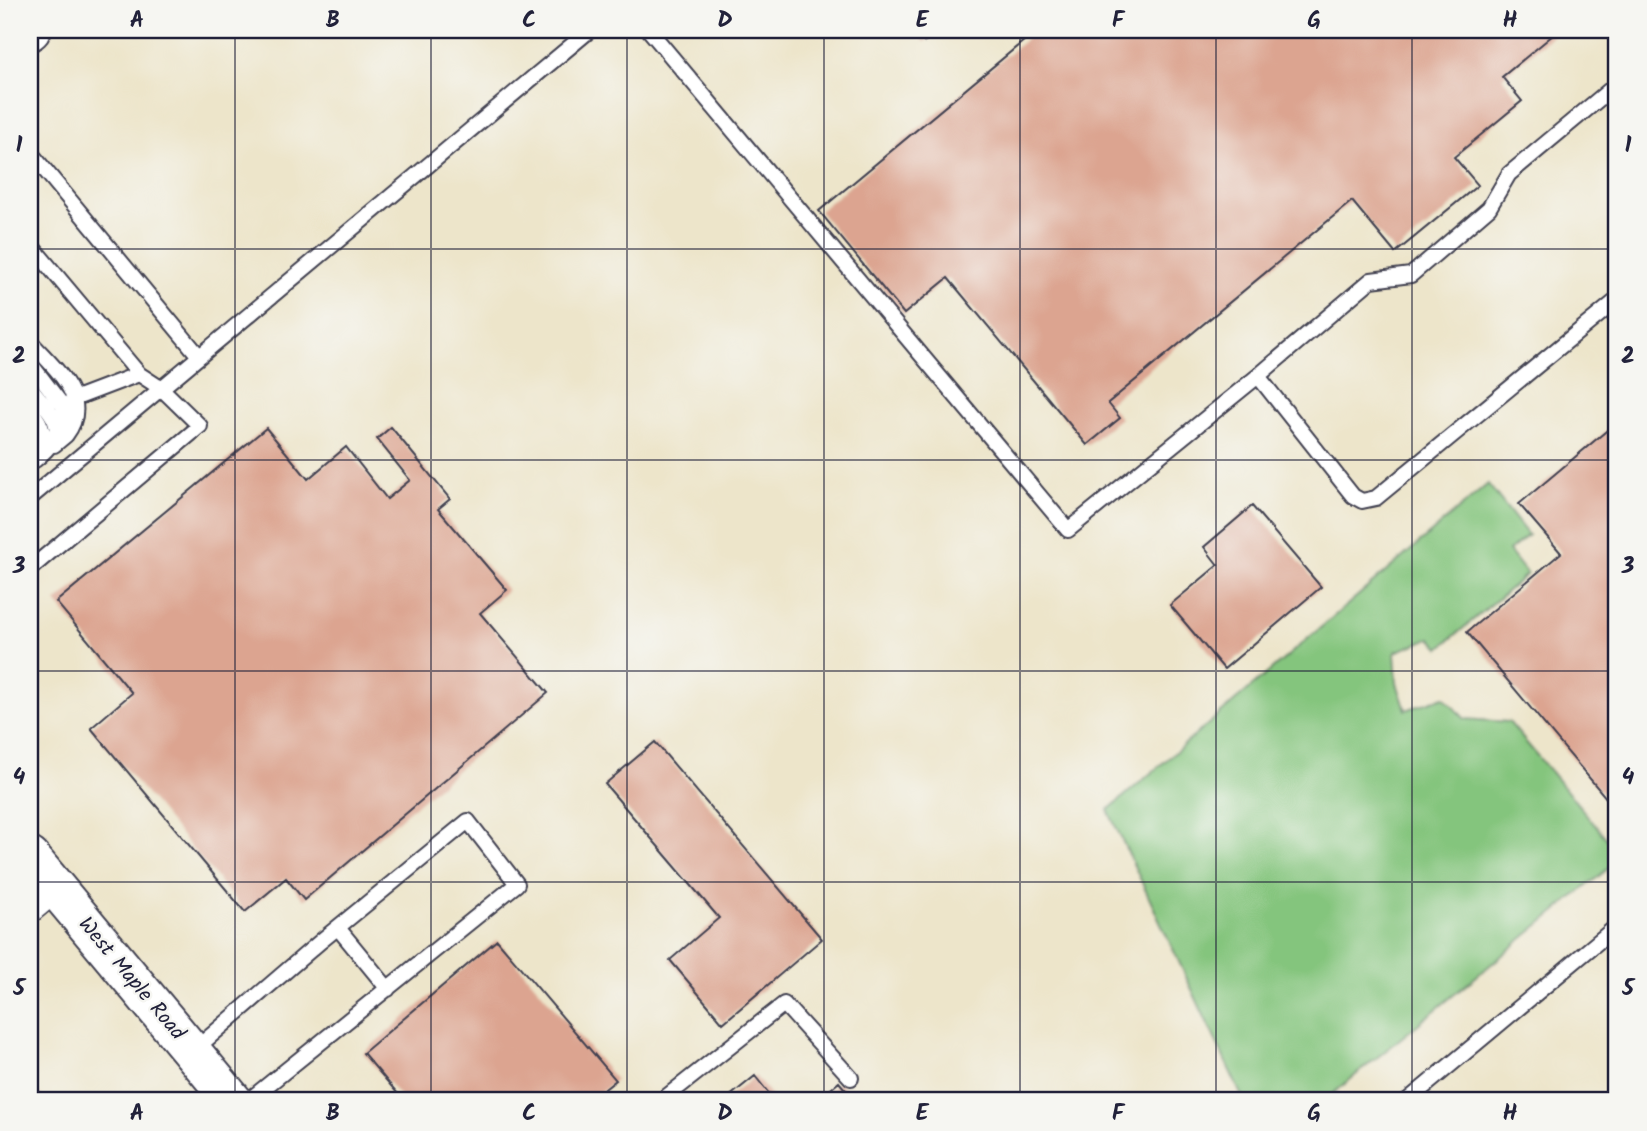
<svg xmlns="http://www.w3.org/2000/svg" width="1647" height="1131" font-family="Kalam,sans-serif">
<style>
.green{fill:#84c57d;stroke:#53745c;stroke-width:2}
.building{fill:#dca490}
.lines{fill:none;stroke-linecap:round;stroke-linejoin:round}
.service-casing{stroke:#403f50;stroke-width:18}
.minor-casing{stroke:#403f50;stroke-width:33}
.secondary-casing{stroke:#403f50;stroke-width:42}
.service{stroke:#fff;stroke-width:14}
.minor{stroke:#fff;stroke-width:30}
.secondary{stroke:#fff;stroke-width:38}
.grid{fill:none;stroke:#22223b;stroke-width:2;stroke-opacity:0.55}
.labels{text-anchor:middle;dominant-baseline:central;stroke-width:5;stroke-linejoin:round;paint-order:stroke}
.street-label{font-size:21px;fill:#22223b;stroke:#f6f6f2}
.neatline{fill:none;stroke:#22223b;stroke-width:2.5}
.grid-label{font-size:23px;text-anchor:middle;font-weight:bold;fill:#22223b}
</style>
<rect width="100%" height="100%" fill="#f6f6f2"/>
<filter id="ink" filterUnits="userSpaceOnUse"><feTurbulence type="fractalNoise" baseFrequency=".0143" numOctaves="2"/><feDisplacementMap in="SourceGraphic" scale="14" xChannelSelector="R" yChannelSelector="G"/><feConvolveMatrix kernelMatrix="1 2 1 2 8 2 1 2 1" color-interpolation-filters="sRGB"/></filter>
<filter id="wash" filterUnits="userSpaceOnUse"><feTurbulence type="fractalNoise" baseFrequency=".00686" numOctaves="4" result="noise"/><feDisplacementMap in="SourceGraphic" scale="28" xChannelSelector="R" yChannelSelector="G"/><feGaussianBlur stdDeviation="1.57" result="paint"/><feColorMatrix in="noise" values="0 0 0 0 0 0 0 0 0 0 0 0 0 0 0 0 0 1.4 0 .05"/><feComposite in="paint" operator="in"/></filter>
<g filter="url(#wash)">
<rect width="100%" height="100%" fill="#ede5ca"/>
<path class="green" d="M1488,484L1528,535L1509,551L1527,574L1440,648L1431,638L1395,652L1397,683L1406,710L1444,697L1465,719L1509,722L1617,851L1615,863L1324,1101H1244L1108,810Z"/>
<g id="blocks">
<path class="building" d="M914,30H939L924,42Z
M1037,30H1559L1502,77L1522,101L1454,157L1478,185L1395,253L1352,201L1108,403L1120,418L1087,445L948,278L904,314L819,211Z
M1617,422V811L1467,632L1561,553L1519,504Z
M391,427L450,499L438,509L507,590L480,613L548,693L304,900L286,878L245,912L91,728L132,693L56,602L266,428L308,479L346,447L387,499L410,480L377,439Z
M1252,506L1321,587L1224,669L1170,605L1218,565L1204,547Z
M655,742L822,939L723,1023L670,960L719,918L605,784Z
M497,940L616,1080L590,1101H404L363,1053Z
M755,1076L775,1101H724Z
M839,1082L855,1101H817Z
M32,1085L46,1101H30Z"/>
</g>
</g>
<g filter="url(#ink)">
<use href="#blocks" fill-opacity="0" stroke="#403f50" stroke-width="2"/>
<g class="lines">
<g class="service-casing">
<path id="service" d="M649,30L1068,530L1258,376L1371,280L1411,275L1489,208L1509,174L1617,84
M30,152L199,356
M30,244L139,374L162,389L200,426L30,569
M30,341C53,368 94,398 66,435
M30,363L63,406L66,435L54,445
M1258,376L1353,496L1362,501L1376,498L1617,300
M30,387C55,418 72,430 35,460
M76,398L139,374
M30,409C43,424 48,438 38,456
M30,498L590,30
M338,928L388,989
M192,1052L321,941L468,821L517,884L248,1101
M661,1101L784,1004L851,1078
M1407,1101L1617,926
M1607,1101L1617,1093"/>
</g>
<g class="minor-casing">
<path id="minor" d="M30,907L54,887"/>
</g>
<g class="secondary-casing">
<path id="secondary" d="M30,31L31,30
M30,857L233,1101"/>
</g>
<use href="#service" class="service"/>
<use href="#minor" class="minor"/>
<use href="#secondary" class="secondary"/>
</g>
</g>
<path class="grid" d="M235,30V1101M431,30V1101M627,30V1101M824,30V1101M1020,30V1101M1216,30V1101M1412,30V1101M30,249H1617M30,460H1617M30,671H1617M30,882H1617"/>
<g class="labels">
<g class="street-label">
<text transform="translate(131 979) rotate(50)">West Maple Road</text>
</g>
</g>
<rect width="1647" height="1131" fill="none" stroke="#f6f6f2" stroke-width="77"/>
<rect x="38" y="38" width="1570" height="1054" class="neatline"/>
<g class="grid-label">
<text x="137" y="27">A</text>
<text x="333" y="27">B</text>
<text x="529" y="27">C</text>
<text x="725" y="27">D</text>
<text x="922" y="27">E</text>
<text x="1118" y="27">F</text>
<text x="1314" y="27">G</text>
<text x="1510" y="27">H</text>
<text x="19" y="152">1</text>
<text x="1628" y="152">1</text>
<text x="19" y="363">2</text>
<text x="1628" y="363">2</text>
<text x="19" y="573">3</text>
<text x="1628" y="573">3</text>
<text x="19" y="784">4</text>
<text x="1628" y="784">4</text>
<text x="19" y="995">5</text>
<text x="1628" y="995">5</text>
<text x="137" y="1120">A</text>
<text x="333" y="1120">B</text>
<text x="529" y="1120">C</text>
<text x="725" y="1120">D</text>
<text x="922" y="1120">E</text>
<text x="1118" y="1120">F</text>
<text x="1314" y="1120">G</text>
<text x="1510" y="1120">H</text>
</g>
</svg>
